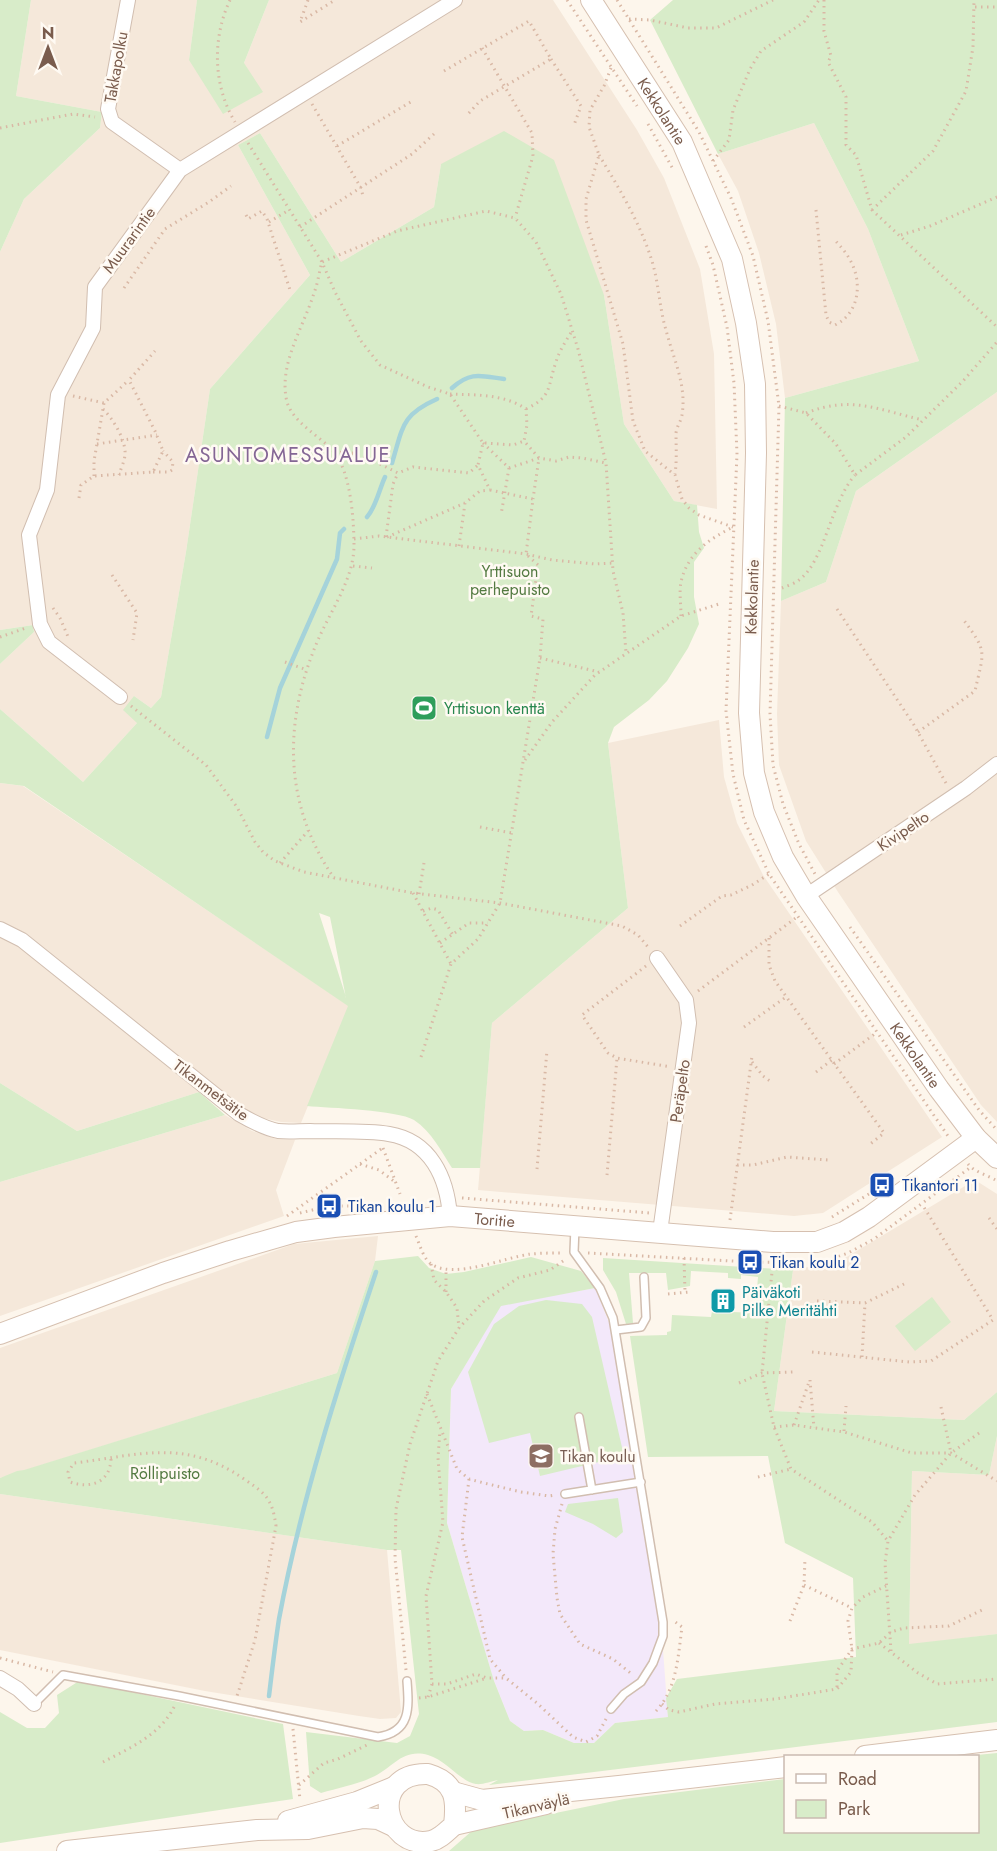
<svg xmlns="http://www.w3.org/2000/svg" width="997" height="1851" font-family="Jost,sans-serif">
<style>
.residential{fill:#f5e8da}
.education{fill:#f3e8fa}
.green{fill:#d8ecc9;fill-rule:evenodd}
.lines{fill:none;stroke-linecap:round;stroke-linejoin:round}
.stream{stroke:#a5d3da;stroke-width:4.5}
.lane-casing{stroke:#d1beb0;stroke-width:10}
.street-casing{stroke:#d1beb0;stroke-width:16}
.secondary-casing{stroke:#d6c0b0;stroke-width:22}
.path{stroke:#d9b8a5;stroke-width:3;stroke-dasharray:1.5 4.5;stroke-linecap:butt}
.lane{stroke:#fff;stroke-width:7}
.street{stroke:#fff;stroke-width:14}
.secondary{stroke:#fff;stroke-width:20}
.labels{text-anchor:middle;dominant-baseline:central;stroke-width:5;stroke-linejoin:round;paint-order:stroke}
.street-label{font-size:16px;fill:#7a5c4d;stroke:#fffaf3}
.park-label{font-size:16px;fill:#537a41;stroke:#fffaf3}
.leisure-label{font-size:16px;fill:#27864d;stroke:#fffaf3;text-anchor:start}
.transit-label{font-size:16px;fill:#164399;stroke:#fffaf3;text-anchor:start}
.culture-label{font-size:16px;fill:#0d838f;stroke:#fffaf3;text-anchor:start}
.education-label{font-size:16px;fill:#785e54;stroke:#fffaf3;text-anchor:start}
.quarter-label{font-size:20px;letter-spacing:1.5px;fill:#846695;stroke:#fffaf3}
</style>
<rect width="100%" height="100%" fill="#fdf6ec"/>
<path class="residential" d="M31,0H197L189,60L244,63L269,0H553L637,130L664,178L700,269L714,354L717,509L674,501L624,424L604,295L441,164L434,207L341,262L260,133L238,145L310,275L210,389L186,552L161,697L151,708L134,696L137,723L83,782L0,709V664L34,632L33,625L0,630V252L24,199L100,128L102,112L16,96Z
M814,123L868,229L919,361L785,398L776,324L759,253L738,191L718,154Z
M997,392V1122L981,1105L838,892L806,841L779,765L777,714L781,601L826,582L856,491Z
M719,720L724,777L737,823L763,875L942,1137L823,1213L794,1216L478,1190L492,1023L628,908L608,743Z
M0,783L23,786L349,1006L301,1123L281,1122L258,1117L243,1108L27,934L0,921Z
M0,936L18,945L199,1092L77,1131L0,1083Z
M225,1115L252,1131L276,1139L295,1140L276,1190L284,1216L0,1316V1182Z
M975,1180L997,1194V1392L964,1420L774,1411L793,1270L840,1261Z
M378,1236L375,1261L337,1373L0,1478V1348L294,1244Z
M997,1436V1634L909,1645L912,1471L989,1475Z
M0,1494L387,1550L401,1712L396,1718L380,1719L359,1716L205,1691L0,1650Z"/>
<path class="education" d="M595,1288L612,1330L661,1623L668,1717L615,1723L594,1743H574L543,1730L524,1731L510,1721L494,1681L447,1523L451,1389L501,1305Z"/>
<path class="green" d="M0,0H31L16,96L102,112L100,128L24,199L0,252Z
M197,0H269L244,63L263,92L223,114L189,60Z
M673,0H997V392L856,491L826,582L781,601L785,398L919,361L868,229L814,123L718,154L650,20Z
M504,131L554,160L604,295L624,424L674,501L697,505L699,532L704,548L694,562V597L699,624L688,648L667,681L649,700L614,727L608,743L628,908L492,1023L480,1168H452C441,1151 432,1132 414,1120C397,1110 330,1108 307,1106L348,1006L24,786L0,783V709L83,782L137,723L123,710L134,696L151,708L161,697L186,552L210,389L310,275L238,145L260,133L341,262L434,207L441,164ZM319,913L330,917L346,998V997Z
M33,625L34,632L0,664V630Z
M0,1083L77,1131L199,1092L225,1115L0,1182Z
M418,1256L429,1268L446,1274L464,1272L531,1257L581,1271L595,1288L501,1306L451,1389L447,1523L494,1681L510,1721L524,1731L543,1730L574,1743H594L615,1723L668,1717L666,1698L677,1679L856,1657L853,1578L785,1543L768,1456L648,1457L630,1336L667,1335V1332L671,1331L672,1315L711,1317L712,1311L755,1313L758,1277L741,1275V1279L728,1278V1273L691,1271L690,1286L668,1290L666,1273H629L633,1323L626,1324L616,1292L603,1270V1258L793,1270L774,1411L964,1420L997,1392V1436L989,1475L912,1471L909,1644L997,1634V1722L489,1785L498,1780C492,1781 482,1785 476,1784C461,1782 446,1760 428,1755C403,1748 393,1767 375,1776C359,1784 338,1788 321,1793L310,1786L306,1732L397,1743L410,1736L419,1714L401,1550H387L0,1494V1478L17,1471L24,1470L337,1373L375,1261Z
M932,1297L951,1322L915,1351L895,1326Z
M546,1300L582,1304L592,1317L624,1456L540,1476L530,1433L489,1443L468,1372L494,1324L519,1306Z
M618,1498L623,1532L616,1538L593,1524L565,1512L568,1504Z
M79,1681L283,1724L293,1799L0,1843V1712L27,1728H45L59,1713L57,1695Z
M997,1753V1851H449L473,1830L624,1799L785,1779L786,1832H978V1756H967Z"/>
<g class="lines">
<path class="stream" d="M452,388C471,371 481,376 504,379
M392,463C403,427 401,415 437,399
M367,517C376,507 379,490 385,477
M267,737L280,688L337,559L340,533L344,529
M269,1696C272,1671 275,1645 279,1619C301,1501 338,1386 376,1272"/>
<g class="lane-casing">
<path id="lane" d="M575,1227L574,1252L600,1288L613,1318L663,1622V1636L653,1663L641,1682L624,1694L611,1709
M616,1330L641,1327L646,1318L644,1277
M579,1417L592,1490
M565,1494L641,1482
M34,1704L63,1675L179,1696L378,1737C411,1732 409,1708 407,1681"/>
</g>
<g class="street-casing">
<path id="street" d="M128,0L108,109L112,122L180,170
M120,697L49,642L40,624L29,535L47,490L58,395L93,328L95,287L180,170L455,0
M806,896L966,788L997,764
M0,929L22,940L239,1114C251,1121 264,1128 278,1131C288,1132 300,1131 310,1131C334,1132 366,1130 389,1134C431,1141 447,1178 450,1216
M657,958L686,1000L689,1023L660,1232
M0,1678L18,1689L34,1704"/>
</g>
<g class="secondary-casing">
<g id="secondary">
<path id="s1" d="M591,0L682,142L732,259L746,323L755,384L756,453L749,713L754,773L764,812L783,857L806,896L939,1089L976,1138L997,1158"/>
<path id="s2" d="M0,1334L163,1273L230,1251L296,1232L334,1227L450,1216L773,1242H817L844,1232L869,1217L976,1138"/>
<path d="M865,1756L997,1740"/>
<path d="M428,1774C456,1782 457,1800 454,1825C447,1831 440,1839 431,1841C383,1851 368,1772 428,1774Z"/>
<path d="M453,1792L482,1800L619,1786L786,1767"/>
<path d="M288,1821L357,1802L394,1787"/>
<path d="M454,1825L546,1804"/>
<path d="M67,1851L257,1830L308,1829L363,1818L378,1819L393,1826"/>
</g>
</g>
<path class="path" d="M230,0C212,38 213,86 235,122
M308,0L300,22L335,0
M567,0L637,106
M617,0L699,132L731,198L753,256L768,321L779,406L770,714L773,765L783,804L799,844L815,874
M824,0V31L831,56L828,62L846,97V145L856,155L872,210L997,327
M975,7H997
M629,19L650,20L688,28H716L773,0
M482,48L532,133L533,156L515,218
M551,59L581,106L574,125
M611,68L604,86L590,110L589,127L599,155L586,199V220L623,344L633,421L645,451L675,475L682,499L689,508L699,515L733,527
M444,71L529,21L551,59L480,101L468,114
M312,104L361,188L363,196
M648,124L674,171
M0,128L73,114L95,117
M248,143L322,262C319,272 318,283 314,293C304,326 280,361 286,397C289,421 318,434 333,451C351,471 354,521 354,547C353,580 331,610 318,640C283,721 283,804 334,878
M337,146L414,100
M599,155C619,188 639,221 651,258C659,282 659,307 666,330C673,358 687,385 682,415C681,421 677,426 676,433C676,447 677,460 675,474
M713,161L729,140L733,110L750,69L761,51L804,22L819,0
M816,210L826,315L829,322L835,325C860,313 863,281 849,258C845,251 839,245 834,239
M872,210L933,151L966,91L973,47L974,0
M246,215L248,219L262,211L267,219L290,290
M269,222L289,210
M300,227L412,154L434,134
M901,235L930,226L997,197
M706,246L713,265L727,327L734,383L737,454L726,711L733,774L744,820L769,874L948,1136
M124,288L165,229L209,202L231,186
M450,394C476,395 504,394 526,409L527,425L524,441L539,458L556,461L569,457L582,458L606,463
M73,396L104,403
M779,406L806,413L836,444L855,475L906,437L963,381L997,342
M103,409C113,419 124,437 125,451C126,458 121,468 119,475
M526,409C553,396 547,387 556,362C559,351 566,341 572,331
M806,413C851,395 879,410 923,420
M483,443L509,468L501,515
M485,443L513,445L524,441
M97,444L157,435
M334,452L352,453L372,460L398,473L413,467L469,473L478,465
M509,468L539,458L533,499
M153,472H169L172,470L173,462L163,451
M94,476V461L104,403L129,380
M79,498L81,485L94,476L153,472L163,451L155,431L129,380L155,351
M386,537L393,484L398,473
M387,537L465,503
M354,539L379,536L526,554L552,560L595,564L613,563
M459,546L465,503L480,491L490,490
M353,566L372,568
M112,575L137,613L133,640
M782,588C787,586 794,584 799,580C825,561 830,504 855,475
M53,608L60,618L69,639
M837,609L914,725L947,785
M681,616C681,605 679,592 681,582C687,554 709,539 733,527
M0,637L26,628
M540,658L599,672
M285,662L307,670
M131,706L206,765L237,807L255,842L263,852L275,861L304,872L413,893L500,903L622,926L638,935L648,947
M918,732L975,691C984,650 988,653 963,619
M525,760L552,722L595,675L681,616L722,603
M480,827L512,833
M280,863L308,831
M413,893L451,964
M419,894L424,863
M423,911L432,908L438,910L453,935
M680,926L722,896L731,895L752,885L769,874
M850,927L979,1110L997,1130
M769,938V965L775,981L884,1133L869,1145
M440,943L469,923H488
M646,966L582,1015L608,1053L617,1058L671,1067
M698,991L797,917
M744,1027L786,997
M421,1057L451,964L478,939L500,903L540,658L543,619L531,616L538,565L526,554L533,499L490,490L478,465L483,443L450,394L428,387L380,365L361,341L335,292L322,262L397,231L486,211L515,218L536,242L561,294L578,349L606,463L613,571L623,613L626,653
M752,1062L763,1076L770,1081
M834,1064L876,1033
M816,1072L832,1060
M383,1148L400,1194
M360,1164L379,1170L395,1182
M968,1164C974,1172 988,1175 997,1181
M737,1165H753L787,1157L828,1160
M537,1169L547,1050
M607,1175L617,1058
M462,1198L650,1213
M300,1213L329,1206H355
M287,1216L384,1147
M832,1217L872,1192
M989,1218L997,1229
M730,1220L752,1056
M416,1236C420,1245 423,1258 431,1264C454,1280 505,1257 531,1254C542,1253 553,1253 563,1253
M588,1253L750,1262L820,1263L848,1253L874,1239L971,1167
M684,1258L685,1292
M773,1262L762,1373L774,1427L791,1469L872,1522L888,1541
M431,1264L434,1280L446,1292L457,1308L459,1328
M446,1292V1270
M668,1294L689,1292
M817,1301L865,1303L904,1284
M812,1352L909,1362L931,1361L993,1320L922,1204
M862,1357L865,1303
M810,1380L814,1428
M739,1383L762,1373L793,1372
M427,1394L457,1469L469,1479L484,1483L521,1492L549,1496L556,1495
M941,1407L951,1453
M794,1425L809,1382
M774,1427L794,1425L844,1432L912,1453H951L997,1481
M844,1431L846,1406
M111,1459C110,1483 90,1489 70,1482L68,1472L74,1463C140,1455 185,1438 244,1479C266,1494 272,1498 276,1526L255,1640L237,1696
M758,1477L791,1469
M469,1479L462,1537L490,1659L506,1678
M562,1504L555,1529L553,1554L557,1598L560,1614L580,1644L613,1659L633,1675
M804,1585L852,1608
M790,1621L804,1585L805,1558
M879,1643L918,1673L937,1684L997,1679
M891,1651L885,1563L888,1541L915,1495L951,1453L982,1431
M0,1658L53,1672
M406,1670L395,1558L396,1509L410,1444L438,1361L459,1328L484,1301L518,1278L550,1270L566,1259
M432,1684H447L476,1674L487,1678H506L538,1704L573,1737L586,1742L597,1736L606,1719
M837,1687V1671L852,1649L879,1643L891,1632L904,1628L949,1626L982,1610
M428,1697L432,1684L426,1596L443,1522L438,1458L440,1430
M419,1698L428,1697L487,1678
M662,1704L669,1710L679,1712L715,1704L775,1699L837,1689L851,1672L852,1649L848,1621L852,1608L863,1597L886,1586
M656,1711C677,1689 678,1656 682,1627L674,1621
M293,1729L300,1800
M103,1762C130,1748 162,1734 175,1705
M299,1785L324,1763L338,1759L367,1745"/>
<use href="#lane" class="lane"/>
<use href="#street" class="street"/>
<use href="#secondary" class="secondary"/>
</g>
<defs>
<g id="stadium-square" transform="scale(1.35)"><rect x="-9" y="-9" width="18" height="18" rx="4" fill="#2e9e5b" stroke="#fffaf3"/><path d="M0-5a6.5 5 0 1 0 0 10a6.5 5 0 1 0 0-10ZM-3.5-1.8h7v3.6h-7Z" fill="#fff"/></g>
<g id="bus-square" transform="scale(1.35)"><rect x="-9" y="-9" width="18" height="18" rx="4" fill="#1a4fb4" stroke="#fffaf3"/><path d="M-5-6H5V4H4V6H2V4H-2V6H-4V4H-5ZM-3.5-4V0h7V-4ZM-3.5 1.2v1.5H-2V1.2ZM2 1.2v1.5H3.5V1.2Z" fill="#fff"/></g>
<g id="building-square" transform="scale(1.35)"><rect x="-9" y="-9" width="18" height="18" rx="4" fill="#0f9aa8" stroke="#fffaf3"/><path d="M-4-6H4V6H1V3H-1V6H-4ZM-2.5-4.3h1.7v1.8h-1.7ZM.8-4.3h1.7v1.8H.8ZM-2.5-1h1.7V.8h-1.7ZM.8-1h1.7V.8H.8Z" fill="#fff"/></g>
<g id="school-square" transform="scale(1.35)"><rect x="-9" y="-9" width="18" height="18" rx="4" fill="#8d6e63" stroke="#fffaf3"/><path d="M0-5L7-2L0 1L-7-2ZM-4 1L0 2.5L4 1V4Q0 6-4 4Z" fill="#fff"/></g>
</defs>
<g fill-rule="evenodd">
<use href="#stadium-square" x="424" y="708"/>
<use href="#bus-square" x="882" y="1185"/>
<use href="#bus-square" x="329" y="1206"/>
<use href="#bus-square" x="750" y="1262"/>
<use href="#building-square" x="723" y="1301"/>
<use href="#school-square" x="541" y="1456"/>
</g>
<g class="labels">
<g class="street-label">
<text transform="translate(116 67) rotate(-80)">Takkapolku</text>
<text stroke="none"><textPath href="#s1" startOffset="132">Kekkolantie</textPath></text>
<text transform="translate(129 240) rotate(-54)">Muurarintie</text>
<text transform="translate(752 597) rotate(-88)">Kekkolantie</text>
<text transform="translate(903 831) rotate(-34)">Kivipelto</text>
<text stroke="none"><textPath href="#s1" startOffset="1140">Kekkolantie</textPath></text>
<text transform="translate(211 1090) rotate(37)">Tikanmetsätie</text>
<text transform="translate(680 1091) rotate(-82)">Peräpelto</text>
<text stroke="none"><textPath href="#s2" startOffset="513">Toritie</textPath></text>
<text transform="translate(536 1806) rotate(-13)">Tikanväylä</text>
</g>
<g class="park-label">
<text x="510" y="571">Yrttisuon<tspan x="510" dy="18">perhepuisto</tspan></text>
<text x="165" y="1473">Röllipuisto</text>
</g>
<g class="leisure-label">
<text x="444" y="708">Yrttisuon kenttä</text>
</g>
<g class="transit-label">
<text x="902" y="1185">Tikantori 11</text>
<text x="348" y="1206">Tikan koulu 1</text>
<text x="770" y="1262">Tikan koulu 2</text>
</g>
<g class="culture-label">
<text x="742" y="1292">Päiväkoti<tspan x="742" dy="18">Pilke Meritähti</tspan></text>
</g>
<g class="education-label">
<text x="560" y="1456">Tikan koulu</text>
</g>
<g class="quarter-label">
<text x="288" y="455">ASUNTOMESSUALUE</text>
</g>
</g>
<rect x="784" y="1755" width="195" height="78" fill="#fffaf3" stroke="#cabbb1" stroke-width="1.5"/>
<rect x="796" y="1774" width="30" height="9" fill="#ffffff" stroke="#cabbb1" stroke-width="1.5"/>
<text x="838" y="1785" font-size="18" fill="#7a5c4d">Road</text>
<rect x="796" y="1800" width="30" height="18" fill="#d8ecc9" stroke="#cabbb1" stroke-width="1.5"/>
<text x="838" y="1815" font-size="18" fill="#7a5c4d">Park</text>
<g transform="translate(48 48)" stroke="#fffaf3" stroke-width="4.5" paint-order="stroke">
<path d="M0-4.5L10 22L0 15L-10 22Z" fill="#7a5c4d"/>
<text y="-9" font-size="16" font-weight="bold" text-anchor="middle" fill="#7a5c4d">N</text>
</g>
</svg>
